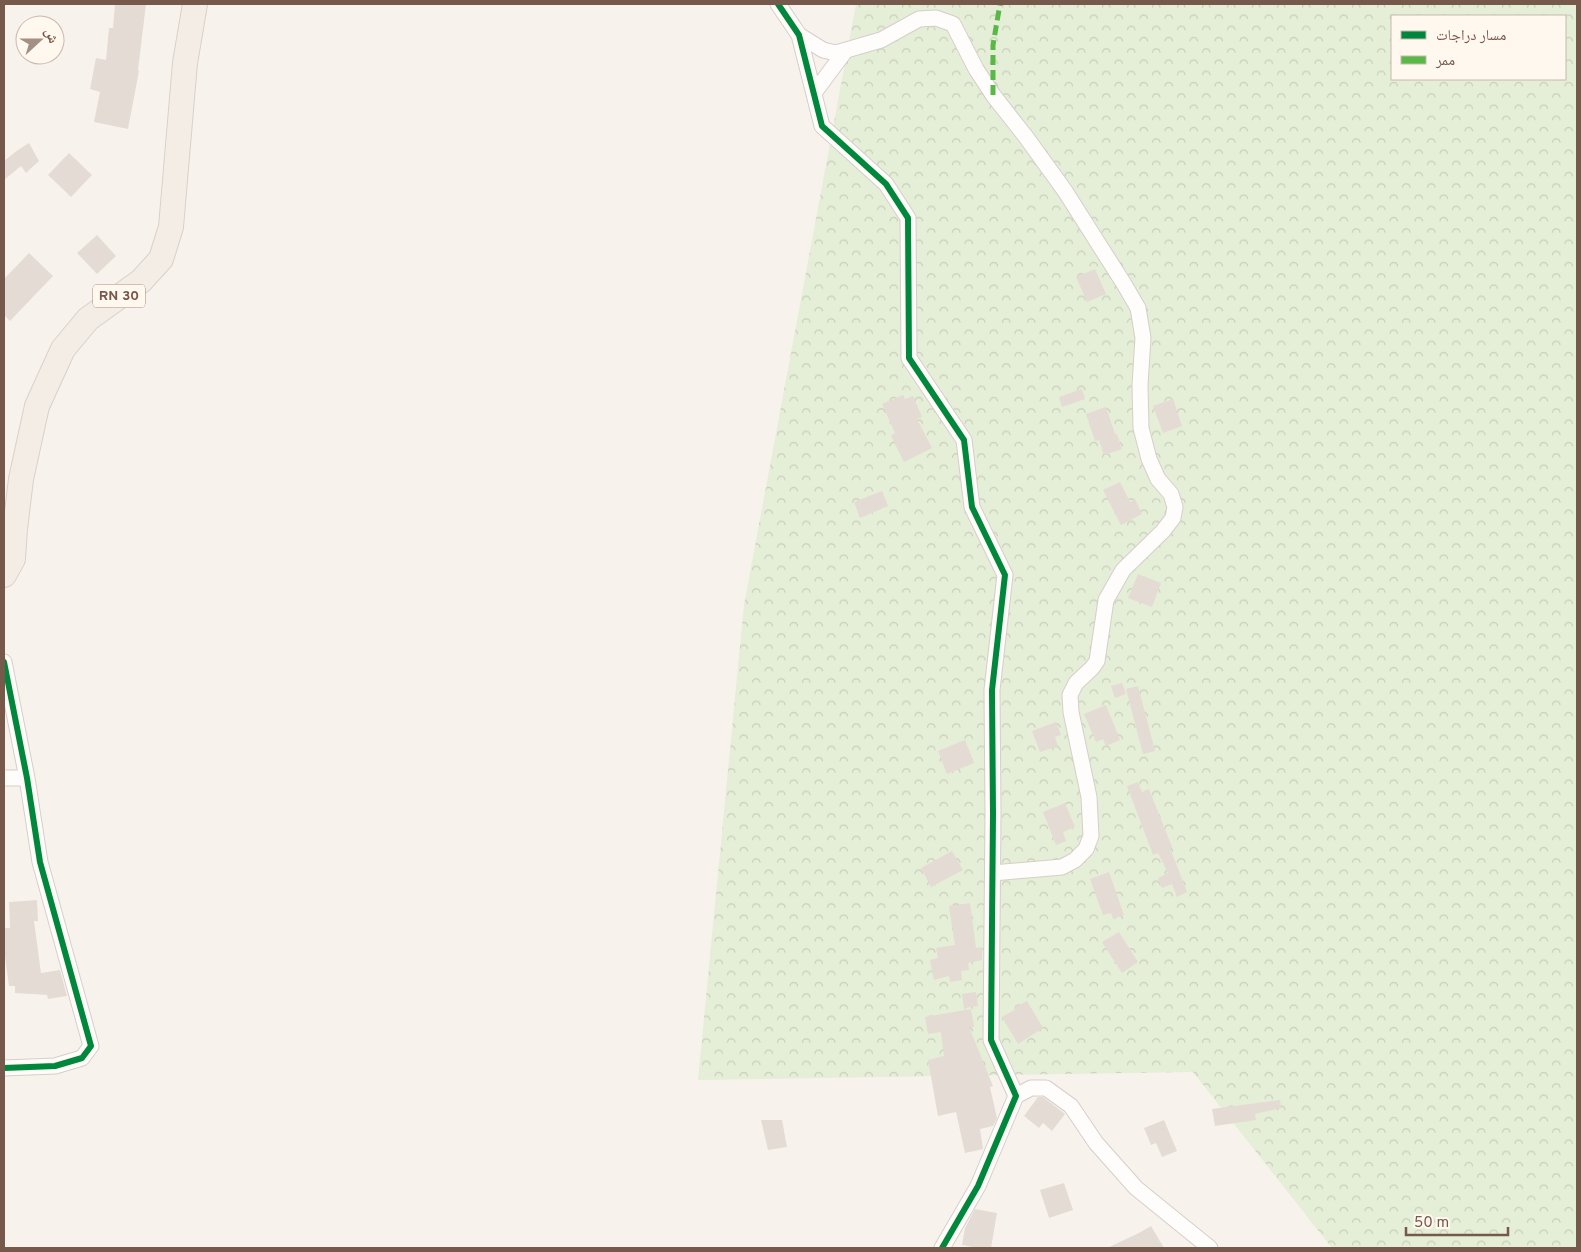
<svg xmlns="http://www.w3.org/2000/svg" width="1581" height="1252" font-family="Overpass,'Noto Naskh Arabic',sans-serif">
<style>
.forest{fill:url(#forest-crowns);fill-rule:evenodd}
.building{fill:#e4dbd4}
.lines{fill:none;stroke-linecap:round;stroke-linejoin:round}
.street-casing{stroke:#d6cec9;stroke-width:17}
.primary-casing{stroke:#d9d0ca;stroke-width:26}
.street{stroke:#fefdfc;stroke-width:15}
.primary{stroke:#f3ede6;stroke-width:24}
.quiet{stroke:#58b947;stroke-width:5;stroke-dasharray:10 5;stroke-linecap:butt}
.cycleway-casing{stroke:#fff8ef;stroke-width:9}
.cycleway{stroke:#00873e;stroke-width:6}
.labels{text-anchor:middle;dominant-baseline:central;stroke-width:4.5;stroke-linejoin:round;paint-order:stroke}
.shield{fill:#fff8ef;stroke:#a0897d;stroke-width:1}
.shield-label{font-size:14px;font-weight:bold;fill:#77594c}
</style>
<defs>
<pattern id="forest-crowns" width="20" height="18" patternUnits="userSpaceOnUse" patternTransform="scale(1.25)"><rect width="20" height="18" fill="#e5eed7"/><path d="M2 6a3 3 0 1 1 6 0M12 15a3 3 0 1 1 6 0" fill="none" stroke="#c8ceba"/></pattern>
</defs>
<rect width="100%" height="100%" fill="#f7f3ec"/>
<path class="forest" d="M856,4H1577V1248H1332L1193,1072L698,1080L744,605ZM1392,16H1565V79H1392Z"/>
<path class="building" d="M115,4H146L138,70L139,71L128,129L94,122L100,92L90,89L96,58L106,60L109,28H113Z
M29,143L39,161L26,173L21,166L4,180V161L18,150Z
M69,153L92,175L71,197L48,175Z
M97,235L116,256L97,274L77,253Z
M29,253L53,276L10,321L4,315V279Z
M1095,269L1106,294L1087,302L1076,277Z
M1082,389L1085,399L1062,407L1059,397Z
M903,395L905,399L913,396L922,417L917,419L932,448L904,462L891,436L895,433L882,404Z
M1173,399L1182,426L1163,433L1153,406Z
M1106,407L1115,434H1117L1122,449L1104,455L1099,440L1095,441L1086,414Z
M1120,482L1130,502L1135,499L1142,514L1121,525L1103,490Z
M882,491L888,506L860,518L854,502Z
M1138,574L1161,583L1152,607L1128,598Z
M1122,683L1126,694L1115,698L1111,686Z
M1138,686L1155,751L1143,754L1126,689Z
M1106,705L1120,740L1106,746L1103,739L1096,742L1084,714Z
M1056,722L1061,735L1055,737L1058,746L1040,752L1032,731Z
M965,740L974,763L947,774L938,751Z
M1138,782L1142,792L1149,789L1172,847L1170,848L1187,892L1177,897L1172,884L1162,888L1158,878L1168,873L1158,853L1153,855L1127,786Z
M1065,803L1075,827L1063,832L1066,841L1056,845L1043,812Z
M952,851L963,870L931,887L921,868Z
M1109,872L1124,915L1113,919L1111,913L1103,915L1090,879Z
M37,900L38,921H34L41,973L60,970L67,996L48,999L47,995L15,993V986H9L4,949V928H10L9,902Z
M970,903L976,948L982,947V960L968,963L969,970L961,971L962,980L950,982L949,976L934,980L930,960L938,958L936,948L955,945L949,906Z
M1119,932L1138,962L1122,973L1102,942Z
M976,992L978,1006L964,1008L962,994Z
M1027,1001L1043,1028L1018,1044L1002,1017L1016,1009L1015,1007Z
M971,1009L974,1027H969L993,1086L990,1087L997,1118L993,1126L980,1129L983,1149L965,1153L956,1112L938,1116L928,1060L944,1056L941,1032L928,1034L925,1017Z
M1038,1097H1043L1065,1114L1052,1131L1043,1123L1039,1128L1024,1116Z
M1280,1100L1281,1108L1255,1114L1256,1120L1215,1126L1212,1109Z
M761,1120H782L787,1147L768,1150Z
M1164,1120L1177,1151L1162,1157L1156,1143L1151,1145L1144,1128Z
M1064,1183L1073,1210L1049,1218L1040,1190Z
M975,1209L997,1213L991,1248H979L962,1245L965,1228Z
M1151,1226L1164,1248H1107L1139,1233Z"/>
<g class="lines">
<g class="street-casing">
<path id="street" d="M778,4L799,35L822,126L886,184L908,218L909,358L964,440L972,507L1005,575L992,690L993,814L991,1040L1016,1096L978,1186L942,1248
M799,35L823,50L836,53L881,40L919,19L936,18L953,24L976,69L993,95L1026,137L1065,191L1124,284L1138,308L1143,338L1140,385L1141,428L1149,459L1158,479L1171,494L1175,507L1173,518L1163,531L1123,570L1106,600L1097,661L1092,668L1076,683L1070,695L1071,712L1089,797L1091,836L1086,849L1075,860L1062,867L993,873
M814,93L846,50
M4,662L27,778L40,862L91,1046L82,1058L55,1066L4,1068
M4,778H27
M1016,1096L1031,1088H1046L1071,1106L1096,1143L1136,1188L1210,1248"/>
</g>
<g class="primary-casing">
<path id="primary" d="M4,575L13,559L15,529L21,479L37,406L63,349L88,319L141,281L161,259L171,227L185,63L195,4"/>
</g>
<use href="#street" class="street"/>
<use href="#primary" class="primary"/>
<path class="quiet" d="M993,95V45L1000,4"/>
<g class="cycleway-casing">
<path id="cycleway" d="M778,4L799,35L822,126L886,184L908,218L909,358L964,440L972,507L1005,575L992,690L993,814L991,1040L1016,1096L978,1186L942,1248
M4,662L27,778L40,862L91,1046L82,1058L55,1066L4,1068"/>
</g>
<use href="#cycleway" class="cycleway"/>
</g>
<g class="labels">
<rect class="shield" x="93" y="284.5" width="52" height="23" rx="4"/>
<g class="shield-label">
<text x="119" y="296">RN 30</text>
</g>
</g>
<rect width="1581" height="1252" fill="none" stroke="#77594c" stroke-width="10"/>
<rect x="1391" y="15" width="175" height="65" fill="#fff8ef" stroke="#c9b8ae"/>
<rect x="1401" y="31" width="25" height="8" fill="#00873e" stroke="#c9b8ae"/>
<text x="1436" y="40" font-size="15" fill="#77594c">مسار دراجات</text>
<rect x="1401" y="56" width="25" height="8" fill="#58b947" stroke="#c9b8ae"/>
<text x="1436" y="65" font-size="15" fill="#77594c">ممر</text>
<g transform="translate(40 40) rotate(69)"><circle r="24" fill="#fff8ef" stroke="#c9b8ae"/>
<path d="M0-4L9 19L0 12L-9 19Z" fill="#a48f84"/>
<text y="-8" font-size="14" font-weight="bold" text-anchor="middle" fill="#77594c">ش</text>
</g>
<path d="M1406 1227v8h102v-8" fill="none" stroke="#77594c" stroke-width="2.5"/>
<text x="1414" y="1227" font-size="15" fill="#77594c" stroke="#fff8ef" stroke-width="4" paint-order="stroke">50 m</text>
</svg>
